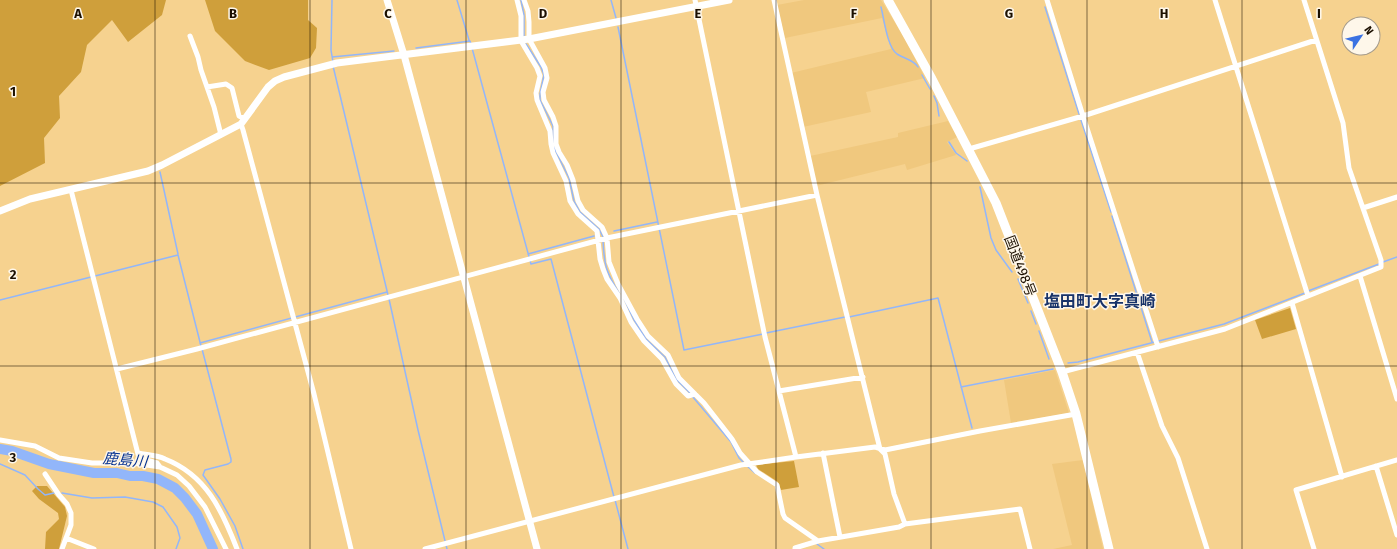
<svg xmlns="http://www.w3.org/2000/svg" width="1397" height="549" font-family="'Fira Sans','Noto Sans JP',sans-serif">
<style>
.built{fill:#f0c87e}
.green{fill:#cf9f3b}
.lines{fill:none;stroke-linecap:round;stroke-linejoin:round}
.stream{stroke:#92b6fa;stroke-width:1.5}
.river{stroke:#92b6fa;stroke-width:10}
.street{stroke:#fff;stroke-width:5}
.secondary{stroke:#fff;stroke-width:7}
.highway{stroke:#fff;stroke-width:9}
.grid{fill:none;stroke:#1b0f00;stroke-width:1;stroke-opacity:0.55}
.labels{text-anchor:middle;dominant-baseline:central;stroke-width:3;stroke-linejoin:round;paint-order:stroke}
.street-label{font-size:14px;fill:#1b0f00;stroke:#fef7ea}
.water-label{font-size:15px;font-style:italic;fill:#043190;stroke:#fef7ea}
.quarter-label{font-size:16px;font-weight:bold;fill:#183369;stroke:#fef7ea}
.grid-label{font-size:13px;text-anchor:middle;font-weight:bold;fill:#1b0f00;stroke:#fef7ea;stroke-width:3;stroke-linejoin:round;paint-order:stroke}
</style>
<rect width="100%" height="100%" fill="#f6d28f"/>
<path class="built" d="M804,0H881L904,37L925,78L866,92L871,112L803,127L791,73L891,49L882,18L785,38L777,5Z
M948,121L957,137L947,142L956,155L907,170L905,164L816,186L810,156L898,137V133Z
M1055,370L1069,413L1011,423L1004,380Z
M1083,460L1103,549H1053L1072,545L1052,464Z"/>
<path class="green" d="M0,0H166L162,15L128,42L112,20L87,45L81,72L59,96L60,118L44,138L45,163L0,186Z
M205,0H308V20L317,28L316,48L310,58L269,70L245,61L215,31Z
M1290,308L1296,329L1262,339L1255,320Z
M794,461L799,487L781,490L778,482L758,469L756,465Z
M37,486H47L65,507L67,516L59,549H45L46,532L59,519L58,513L39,499L32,491Z"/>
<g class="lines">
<path class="stream" d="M332,0L331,50L333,62
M457,0L469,40
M521,0L524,15V36
M611,0L616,18
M881,7C884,18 887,47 897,54C905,59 914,60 918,67
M1045,7L1079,114
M618,27L684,350L763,334
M526,44L541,67L544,75L540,94V100L553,126V144L556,152L569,178L574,201L580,212L599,229L603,237
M416,48L470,41L471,44
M472,48L531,264L551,259L614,497
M332,57L394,51
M333,66L388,295
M922,75L930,89
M934,96L937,103L939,116
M1081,120L1111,212
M949,142L956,153L967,161
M160,172L178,254
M980,187L991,238L996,250L1012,272
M1112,216L1152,342
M614,231L657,222
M603,240C604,265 606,272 619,293
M528,254L594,236
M1383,262L1397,257
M95,276L178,255L201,346
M1018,279L1028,303
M1308,291L1379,264
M623,297L634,320L646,339L665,357L676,379L690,393
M389,299L418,430L447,549
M0,300L91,277
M1031,311L1036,324
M849,317L938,298L972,428
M1039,331L1049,359
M766,333L845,317
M200,343L387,292
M202,349L231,459V462L228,464L205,470L203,475L220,499L235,526L243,549
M1068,363L1078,362L1224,324L1305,293
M961,387L1053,369
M692,396L731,442L739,458L743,462
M0,464L25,475L38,489L45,495L54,493
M746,465L755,473
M62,493L92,498L125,497L153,502L163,507L177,527L180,538L176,549
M615,500L628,549
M817,544L824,549"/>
<path class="river" d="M0,449L12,451L49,464L94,473H117L130,476H143L158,479L175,488L185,498L197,514L213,549"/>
<path class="street" d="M517,0L521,16V41L537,68L540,76L536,93L537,100L550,131L551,144L553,153L566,181L570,201L578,214L597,231L600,259L603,269L607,279L620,298L631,322L644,341L662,359L676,384L688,396L695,394
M524,0L528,11L529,22V39L545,68L547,78L543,92L544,100L553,117L556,126V144L559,152L567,165L573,180L578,201L583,210L602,227L607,238L609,262L618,284L637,319L648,336L668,355L679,378L704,403L732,439L740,453L757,472L777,485L783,514L785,518L818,541
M695,0L765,337L796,457
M774,0L817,195L880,449L885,454L894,494L905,524
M1047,0L1083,116L1158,347
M1215,0L1308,296
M190,36L198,57L201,70L214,107L221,135
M207,87L226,84L232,88L239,116L245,119
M241,124L243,130L314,394L351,549
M969,149L1083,116L1316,40
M71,190L139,458L157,463L160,467
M1363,208L1397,197
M1360,276L1397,399
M1292,303L1342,477
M1137,352L1162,426L1178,458L1207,549
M117,369L197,349L607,238L817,195
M1062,372L1225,329L1381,267V260L1349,168L1343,123L1304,0
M779,391L863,377
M0,440L35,446L59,458L92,463H133L160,467L177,475L189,486L205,507L226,549
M138,453C147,455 157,455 165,459C206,475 222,510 237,549
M823,453L840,537
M1376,466L1397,535
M45,474L59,495L67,504L71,513V525L62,549
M66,538L94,549
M425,549L741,465L796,457L875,447L885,450L980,431L1076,414
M795,549V548L818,541L899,527L905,524L1020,509L1030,549
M1314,549L1296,490L1397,460"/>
<path class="secondary" d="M387,0L404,55L537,549
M0,211L30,199L148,171L162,165L241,124L268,87L275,81L284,77L337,63L529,39L729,0"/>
<path class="highway" d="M888,0L932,79L996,203L1062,372L1076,414L1109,549"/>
</g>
<path class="grid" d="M155,0V549M310,0V549M466,0V549M621,0V549M776,0V549M931,0V549M1087,0V549M1242,0V549M0,183H1397M0,366H1397"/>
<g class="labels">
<g class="street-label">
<text transform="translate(1020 266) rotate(69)">国道498号</text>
</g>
<g class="water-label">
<text transform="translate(125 460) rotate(5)">鹿島川</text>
</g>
<g class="quarter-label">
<text x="1100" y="301">塩田町大字真崎</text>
</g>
</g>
<g class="grid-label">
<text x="78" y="18">A</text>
<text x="233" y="18">B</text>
<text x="388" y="18">C</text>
<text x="543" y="18">D</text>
<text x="698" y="18">E</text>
<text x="854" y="18">F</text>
<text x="1009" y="18">G</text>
<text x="1164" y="18">H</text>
<text x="1319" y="18">I</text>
<text x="13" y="96">1</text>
<text x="13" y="279">2</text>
<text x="13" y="462">3</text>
</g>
<g transform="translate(1361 36) rotate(55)"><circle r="19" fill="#fef7ea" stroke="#a39a8c"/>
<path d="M0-3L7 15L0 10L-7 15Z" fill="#3b72e2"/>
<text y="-6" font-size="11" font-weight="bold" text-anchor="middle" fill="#1b0f00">N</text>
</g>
</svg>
